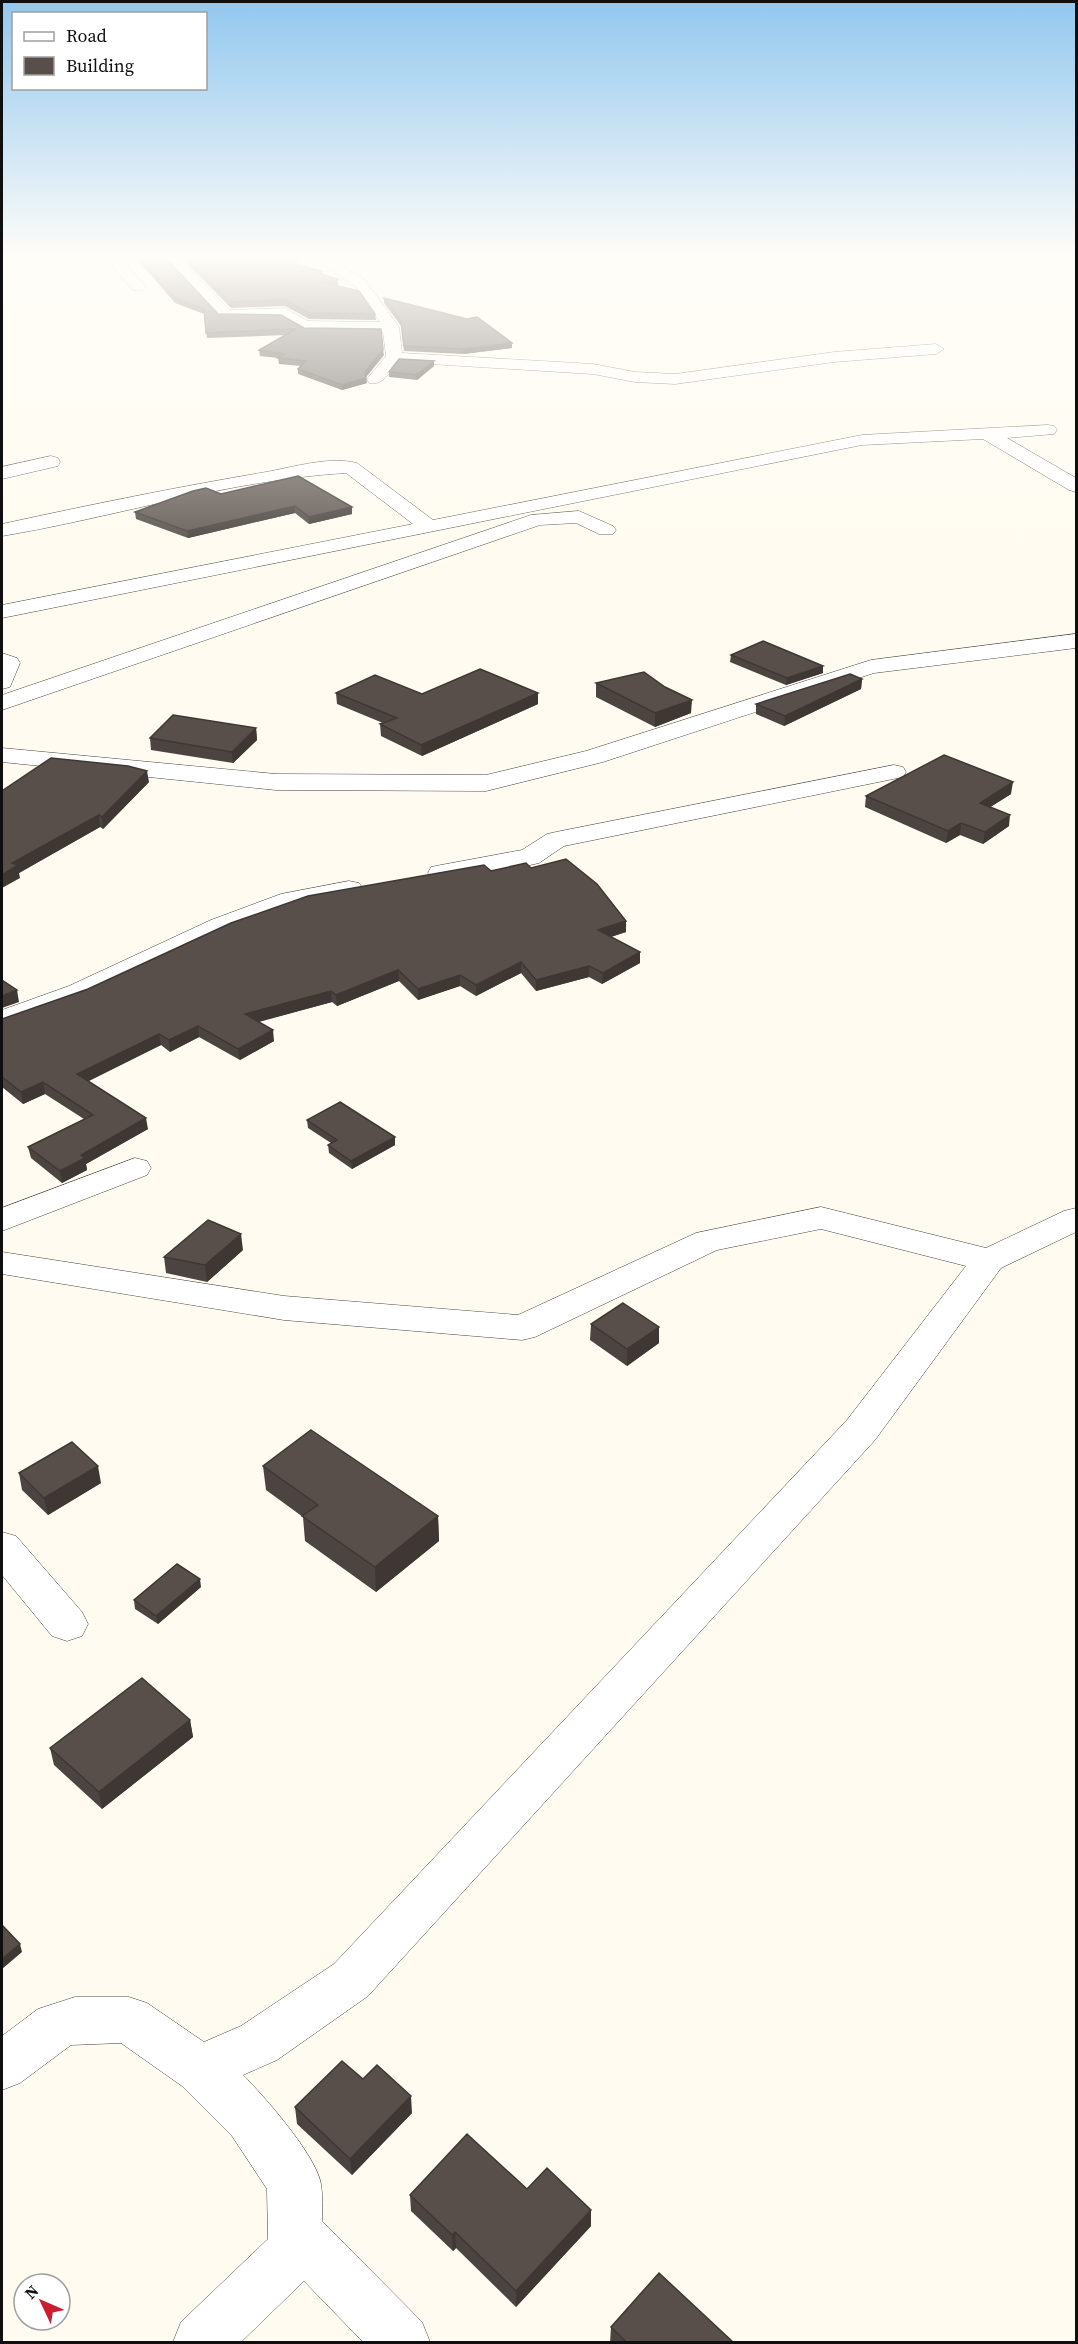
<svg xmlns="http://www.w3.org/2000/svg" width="1078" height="2344" font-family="'Source Serif 4',serif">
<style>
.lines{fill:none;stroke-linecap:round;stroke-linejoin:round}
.minor-casing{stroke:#424242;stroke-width:1}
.minor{fill:#fff;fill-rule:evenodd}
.wall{fill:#4c4440}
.shaded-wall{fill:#3e3734}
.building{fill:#584f4a;stroke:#3e3734;stroke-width:1.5}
</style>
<rect width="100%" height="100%" fill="#fffbf0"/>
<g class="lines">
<g class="minor-casing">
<path id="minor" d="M109,258H125L129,268L146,287L143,290H133L117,272Z
M164,258H179L230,310L285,308L308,321L380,322L355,286L313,258H330L365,280L399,327L402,353L593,364L635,372L675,374L834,352L936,344L944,349L936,354L834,362L675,384L635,382L593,374L398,362C390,372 383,386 369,383L367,379L386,356L383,332L304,331L282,318H220Z
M1048,425L1054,426L1057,430L1054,434L1007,438L1076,478V492L1069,490L983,439L862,445L2,618V605L413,524L346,473C229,480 116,517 2,536V524C89,505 177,487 266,472C294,467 329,456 357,463L433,520L862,435Z
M51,456L58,458L60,462L58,466L2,479V467Z
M579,511L613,526L616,530L613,534H599L576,523L540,525L2,710V695L531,515Z
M1076,634V648L874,673L603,762L486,791L276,790L2,762V748L276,774L486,775L586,751L871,660Z
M2,653L17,658L20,663L10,687L2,689Z
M894,765L903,767L906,772L903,777L564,846L539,863L530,865L441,881L431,879L428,873L431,867L441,865L522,850L547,834L556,832Z
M349,881L359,883L363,889L359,895L298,907L231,932L89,998L2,1029V1010L69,986L211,920L281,894Z
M135,1158L147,1161L151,1168L147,1175L2,1231V1208Z
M821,1207L986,1248L1064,1211L1076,1208V1232L1001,1268L875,1440L368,1996L277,2060L243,2075C264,2096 316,2155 321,2184C323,2196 322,2209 322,2221L422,2322L430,2342H363L304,2281L241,2342H173L181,2322L268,2239L267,2189L232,2136L182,2086L121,2043L71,2045L20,2083L2,2090V2036L38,2009L75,1997H129L147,2003L204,2042L241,2026L334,1964L847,1420L966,1266L821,1229L717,1250L535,1337L522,1340L284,1320L2,1274V1252L284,1296L518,1315L696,1233Z
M2,1532L16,1536L82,1612L88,1624L82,1636L67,1641L52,1636L2,1575Z"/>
</g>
<use href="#minor" class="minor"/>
</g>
<path class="wall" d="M136,258H166L218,314L304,328L384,355L366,377L367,383L342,390L298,374V369L301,366L279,364L278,358L260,356L259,350L286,335L207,338L204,314L175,303Z
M182,258H299V262L293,264L322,271L323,274L338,285H336L375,314L376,320L309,319L285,306L231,308Z
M384,298L512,348L463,354L404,351L401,326L384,303Z
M434,366L417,380L389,377V372Z
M221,494L352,507V514L309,524L295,513L188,538L136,519L135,512Z
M731,655L823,666V673L786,685L730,662Z
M862,679L861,689L784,726L756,714V704Z
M596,683L665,687L691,713L655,727L596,697Z
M336,693L422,694L538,704L422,756L381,736L380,724L383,723L337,704Z
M256,728L257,740L233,763L151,750L150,738Z
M149,782L103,829L100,827L19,873L20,878L2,791Z
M1011,794L990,807L1009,826L983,844L960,835L946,843L865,807L866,796Z
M531,868L626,932L611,937L640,952V963L602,984L589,977L536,991L521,973L476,996L460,986L418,1000L399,981L337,1006L332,1002L259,1022L274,1041L240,1060L199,1037L170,1052L161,1045L88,1081L148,1129L86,1164L87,1170L62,1183L31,1158L28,1147L84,1119L45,1094L23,1104L2,1087V1019L491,871Z
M307,1120L395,1145L352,1169L329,1153L328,1145L331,1143L308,1128Z
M243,1250L207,1282L166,1273L164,1257Z
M591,1324L659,1343L627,1366L590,1340Z
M263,1466L438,1516L439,1541L376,1592L305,1541L303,1517L266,1490Z
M19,1473L101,1483L48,1515L22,1490Z
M201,1587L158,1624L135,1609L134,1600Z
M190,1720L193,1737L102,1809L54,1765L50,1748Z
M295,2107L412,2113L352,2175L297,2124Z
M527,2189L591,2226L516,2307L456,2248L453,2251L411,2211L410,2195Z
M611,2327L734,2343H610Z"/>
<path class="shaded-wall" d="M296,258H299V262L283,266V261Z
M338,279V285L326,288L325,283Z
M512,343V348L463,354V349Z
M383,350L384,355L365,378V372Z
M434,361V366L417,380L416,375Z
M366,378L367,383L342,390V385Z
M295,506V513L188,538L187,531Z
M352,507V514L309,524V517Z
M823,666V673L786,685L787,678Z
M862,679L861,689L784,726L785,716Z
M538,693V704L422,756L421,745Z
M692,700L691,713L655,727V713Z
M256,728L257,740L233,763L232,752Z
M147,771L149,782L103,829L102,817Z
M1013,782L1011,794L978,815L980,803Z
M99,815L100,827L19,873L20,878L2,888V875L12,863Z
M1010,815L1009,826L983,844L985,832Z
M961,823L960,835L946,843L948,831Z
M626,921V932L597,941L598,930Z
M640,952V963L602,984L603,973Z
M521,962V973L476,996V985Z
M589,966V977L536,991V980Z
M398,970L399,981L337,1006L336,995Z
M460,975V986L418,1000V989Z
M17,990L19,1002L2,1008V996Z
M331,991L332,1002L246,1025L245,1014Z
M198,1026L199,1037L170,1052L169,1040Z
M273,1030L274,1041L240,1060L238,1049Z
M159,1034L161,1045L79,1086L77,1074Z
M43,1082L45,1094L23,1104L21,1092Z
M146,1118L148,1129L86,1164L87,1170L62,1183L60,1171L81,1155Z
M395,1137V1145L352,1169L351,1161Z
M241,1234L243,1250L207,1282L205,1265Z
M659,1327V1343L627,1366V1349Z
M98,1466L101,1483L48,1515L44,1498Z
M438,1516L439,1541L376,1592L375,1567Z
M200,1579L201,1587L158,1624L156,1616Z
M190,1720L193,1737L102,1809L99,1792Z
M20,1944L22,1952L2,1969V1959Z
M411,2096L412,2113L352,2175L350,2159Z
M591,2210V2226L516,2307V2291Z
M455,2232L456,2248L453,2251L452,2235Z"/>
<path class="building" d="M140,258H166L218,314L281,315L304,328L381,329L383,350L365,372L366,378L342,385L298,369L306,361L278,358L284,354L259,350L296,329L206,333L204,309L175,298Z
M186,258H296L283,261L322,271L317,273L338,279L325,283L359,291L375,314L308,313L285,300L230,302Z
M384,298L467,319L477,317L512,343L463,349L404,346L401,321Z
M399,359L434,361L416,375L389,372Z
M298,476L352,507L309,517L295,506L187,531L135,512L193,491L206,488L221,494Z
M763,641L823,666L787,678L731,655Z
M480,669L538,693L421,745L380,724L397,718L336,693L375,675L422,694Z
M644,672L665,687L692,700L655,713L596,683Z
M850,674L862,679L785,716L756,704Z
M173,715L256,728L232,752L150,738Z
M944,755L1013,782L980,803L1010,815L985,832L961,823L948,831L866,796Z
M51,758L128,766L147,771L102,817L99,815L12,863L18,865L2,875V791Z
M566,859L597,884L626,921L598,930L640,952L603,973L589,966L536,980L521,962L476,985L460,975L418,989L398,970L336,995L331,991L245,1014L273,1030L238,1049L198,1026L169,1040L159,1034L77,1074L146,1118L81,1155L85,1158L60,1171L28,1147L93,1115L43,1082L21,1092L2,1077V1019L88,989L231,923L308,896L484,865L491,871L526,863L531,868Z
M2,980L17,990L2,996Z
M340,1102L395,1137L351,1161L328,1145L337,1140L307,1120Z
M208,1220L241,1234L205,1265L164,1257Z
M623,1303L659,1327L627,1349L591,1324Z
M311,1430L438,1516L375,1567L302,1516L318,1505L263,1466Z
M72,1442L98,1466L44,1498L19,1473Z
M177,1564L200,1579L156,1616L134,1600Z
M142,1678L190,1720L99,1792L50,1748Z
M2,1925L20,1944L2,1959Z
M342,2061L363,2079L377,2065L411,2096L350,2159L295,2107Z
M467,2134L527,2189L547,2168L591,2210L516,2291L455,2232L452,2235L410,2195Z
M659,2273L734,2343H627L611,2327Z"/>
<linearGradient id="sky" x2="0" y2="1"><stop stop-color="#92c7ef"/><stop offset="0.44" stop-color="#fffdf8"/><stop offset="1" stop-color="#fffdf8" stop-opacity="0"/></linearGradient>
<rect width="1078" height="586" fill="url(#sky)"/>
<rect width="1078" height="2344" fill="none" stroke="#0f0f0f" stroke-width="6"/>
<rect x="12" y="12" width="195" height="78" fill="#ffffff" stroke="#9f9f9f" stroke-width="1.5"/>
<rect x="24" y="32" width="30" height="9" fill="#ffffff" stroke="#9f9f9f" stroke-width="1.5"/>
<text x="66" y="42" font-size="18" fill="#0f0f0f">Road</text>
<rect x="24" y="57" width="30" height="18" fill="#584f4a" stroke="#9f9f9f" stroke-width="1.5"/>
<text x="66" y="72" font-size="18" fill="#0f0f0f">Building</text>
<g transform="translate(42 2302) rotate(314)"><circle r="28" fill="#ffffff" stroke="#9f9f9f" stroke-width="1.5"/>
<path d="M0-4.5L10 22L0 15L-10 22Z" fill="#c91d30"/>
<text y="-9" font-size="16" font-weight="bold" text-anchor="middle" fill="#0f0f0f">N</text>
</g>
</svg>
